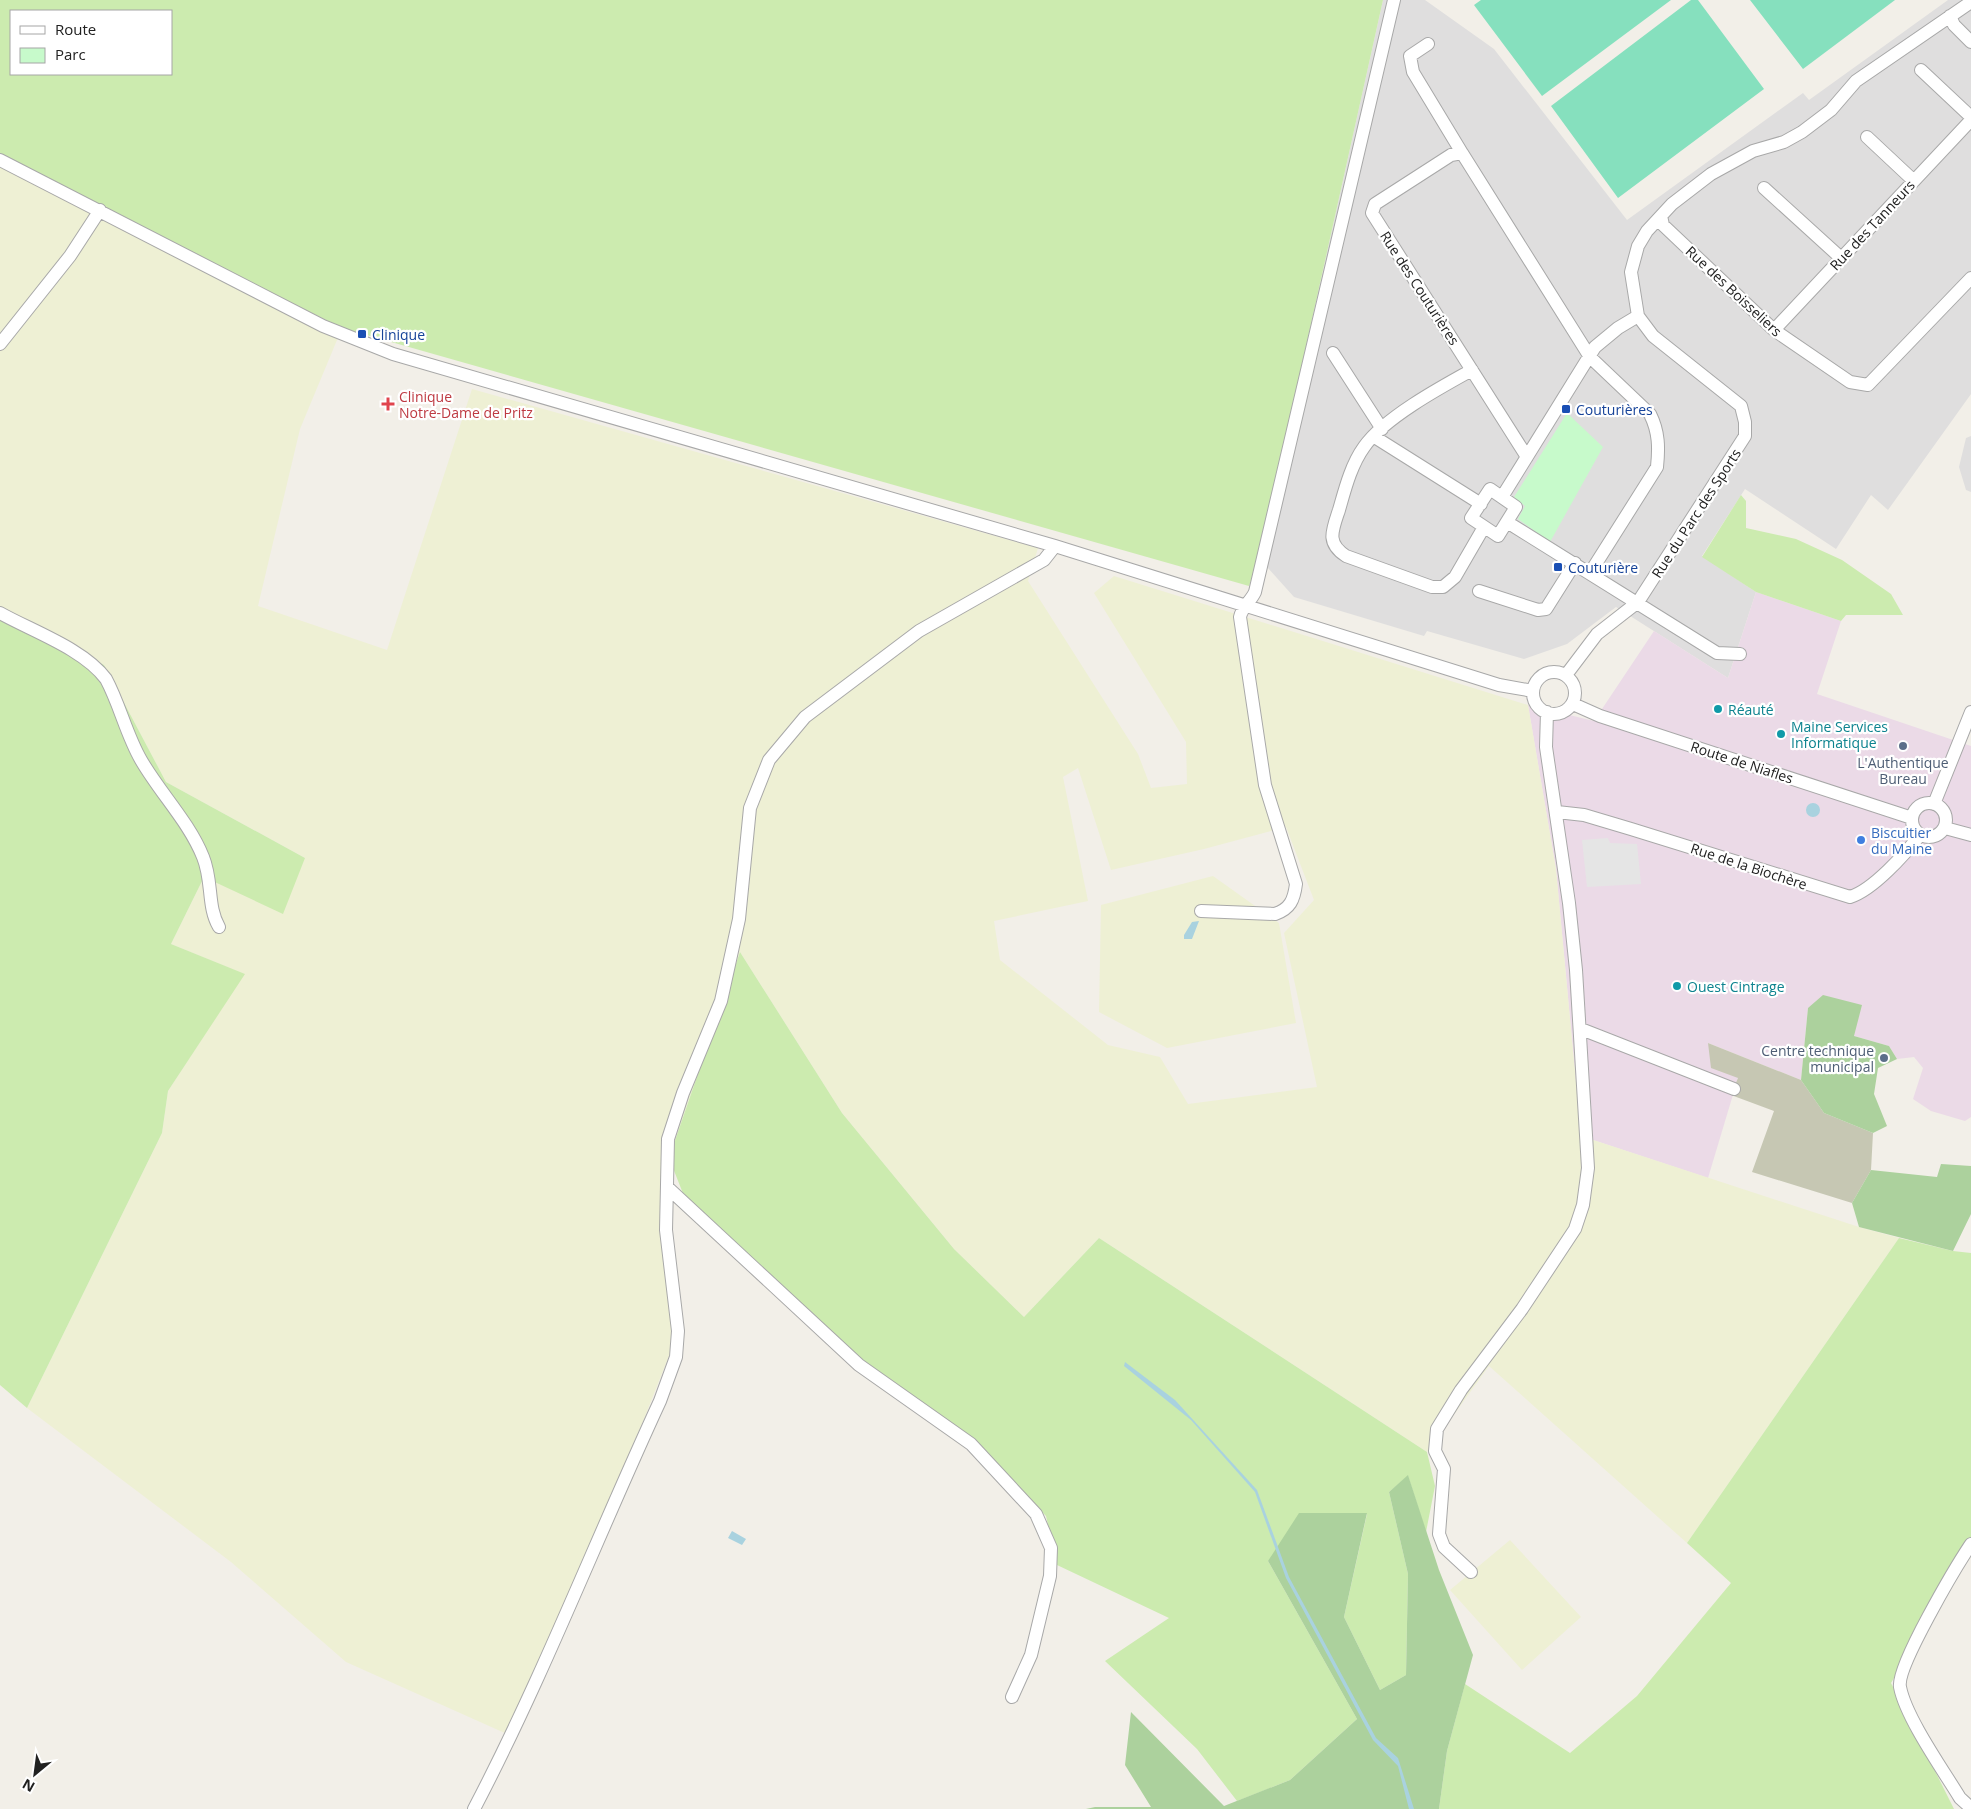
<svg xmlns="http://www.w3.org/2000/svg" width="1971" height="1809" font-family="'Open Sans',sans-serif">
<style>
.residential{fill:#dfdede}
.industrial{fill:#ebdae7}
.construction{fill:#c6c7b3}
.farmland{fill:#eef0d4;fill-rule:evenodd}
.grass{fill:#ccebaf;fill-rule:evenodd}
.forest{fill:#acd19d}
.park{fill:#c7facb}
.pitch{fill:#86e0be}
.parking{fill:#e5e5e5}
.water{fill:#a9d2df}
.lines{fill:none;stroke-linecap:round;stroke-linejoin:round}
.minor-casing{stroke:#a8a8a8;stroke-width:14}
.minor{stroke:#fff;stroke-width:12}
.transit-dot{fill:#1a4fb4;stroke:#fff;stroke-width:2}
.health-dot{fill:#e0444e;stroke:#fff;stroke-width:2}
.culture-dot{fill:#0f9aa8;stroke:#fff;stroke-width:2}
.service-dot{fill:#5c6f8a;stroke:#fff;stroke-width:2}
.shop-dot{fill:#3f7fe0;stroke:#fff;stroke-width:2}
.labels{text-anchor:middle;dominant-baseline:central;stroke-width:4.5;stroke-linejoin:round;paint-order:stroke}
.street-label{font-size:14px;fill:#212121;stroke:#fff}
.transit-label{font-size:14px;fill:#164399;stroke:#fff;text-anchor:start}
.health-label{font-size:14px;fill:#be3a42;stroke:#fff;text-anchor:start}
.culture-label{font-size:14px;fill:#0d838f;stroke:#fff;text-anchor:start}
.service-label{font-size:14px;fill:#4e5e75;stroke:#fff}
.shop-label{font-size:14px;fill:#366cbe;stroke:#fff;text-anchor:start}
</style>
<rect width="100%" height="100%" fill="#f2efe8"/>
<path class="residential" d="M1383,0H1425L1494,49L1627,220L1803,93L1809,100L1948,0H1971V394L1888,510L1871,495L1836,549L1745,489L1702,556L1756,592L1728,678L1616,607L1567,644L1524,659L1427,631L1424,636L1294,597L1259,558Z
M1971,436V492L1966,490L1959,467L1966,438Z"/>
<path class="industrial" d="M1756,592L1841,621L1817,694L1971,746V1117L1965,1121L1931,1111L1913,1099L1923,1068L1914,1057L1897,1059L1889,1046L1854,1036L1808,1008L1801,1080L1708,1043L1738,1078L1708,1178L1581,1136L1556,869L1528,705L1594,721L1654,631L1728,678Z"/>
<path class="construction" d="M1708,1043L1801,1080L1824,1113L1873,1133L1871,1170L1852,1203L1752,1172L1774,1111L1731,1095L1738,1078L1711,1068Z"/>
<path class="farmland" d="M0,159L342,328L300,429L258,606L387,650L472,389L1038,548L1028,581L1138,754L1151,788L1187,784L1186,742L1094,593L1114,576L1528,705L1556,869L1581,1136L1859,1227L1899,1238L1687,1543L1489,1366L1427,1452L1099,1238L1024,1317L954,1249L842,1113L740,952L669,1158L665,1227L678,1333L644,1419L507,1734L346,1662L231,1562L27,1408L162,1133L168,1091L244,974L171,944L204,877L305,858L166,782L104,665L0,608ZM1078,768L1111,870L1204,849L1286,827L1314,900L1284,933L1317,1087L1188,1104L1160,1057L1108,1045L1000,960L994,921L1088,901L1063,777Z
M1213,876L1279,923L1296,1023L1167,1048L1099,1012L1101,905Z
M1510,1540L1581,1617L1522,1670L1450,1590Z"/>
<path class="grass" d="M0,0H1383L1259,558L1249,586L342,328L0,159ZM11,11H171V74H11Z
M1741,495L1746,501V528L1796,539L1842,560L1891,594L1903,615H1846L1841,621L1756,592L1702,557Z
M0,608L104,665L166,782L305,858L283,914L204,877L171,944L245,974L168,1091L162,1133L27,1408L0,1385Z
M740,952L842,1113L954,1249L1024,1317L1099,1238L1427,1452L1435,1486L1426,1532L1408,1476L1389,1492L1408,1574L1406,1675L1380,1690L1344,1617L1367,1514L1268,1561L1357,1719L1290,1780L1237,1801L1197,1749L1105,1661L1169,1618L1057,1565L1046,1516L975,1445L842,1345L686,1201L669,1158Z
M1899,1238L1953,1251L1971,1253V1549L1891,1683L1954,1809H1439L1447,1751L1465,1684L1570,1753L1637,1696L1731,1583L1687,1543Z"/>
<path class="forest" d="M1823,995L1862,1005L1854,1036L1889,1046L1897,1059L1878,1068L1874,1094L1887,1126L1873,1133L1824,1113L1801,1080L1808,1008Z
M1941,1164L1971,1166V1214L1953,1251L1859,1227L1852,1203L1871,1170L1937,1177Z
M1408,1475L1439,1570L1473,1655L1447,1751L1439,1809H1086L1095,1807H1151L1125,1765L1131,1712L1224,1806L1290,1780L1357,1719L1268,1561L1299,1513H1367L1344,1617L1380,1690L1406,1675L1408,1574L1389,1492Z"/>
<path class="park" d="M1567,413L1603,447L1550,542L1518,519L1525,506L1514,497Z"/>
<path class="pitch" d="M1481,0H1671L1542,96L1474,5Z
M1691,0H1698L1764,89L1618,198L1551,106Z
M1750,0H1895L1803,69Z"/>
<path class="parking" d="M1608,838L1610,843L1637,844L1641,884L1587,887L1582,840Z"/>
<path class="water" d="M1806 810a7 7 0 1 1 14 0a7 7 0 1 1-14 0Z
M1199,921L1192,939H1184V935L1192,922Z
M1125,1362L1175,1400L1257,1490L1289,1577L1376,1738L1398,1758L1414,1809H1409L1398,1766L1373,1740L1286,1578L1255,1492L1191,1420L1124,1366Z
M732,1531L746,1539L742,1545L728,1538Z"/>
<g class="lines">
<g class="minor-casing">
<path id="minor" d="M1950,16L1954,25L1971,42
M1428,44L1410,56L1413,72L1462,153
M1921,70L1971,117
M1867,137L1914,181
M0,160L323,326L393,354L1055,546L1499,685L1533,691
M1764,188L1841,258
M1661,216L1663,225L1774,330L1850,382L1868,385L1971,278
M1774,330L1971,120
M0,344L70,256L100,210
M1333,353L1382,429
M1472,370C1441,387 1384,418 1364,447C1351,465 1345,489 1339,510C1332,531 1326,543 1346,556L1432,587H1443L1455,577L1484,527
M1373,436L1481,504
M1527,457L1372,213L1375,204L1451,155L1462,153L1590,357L1650,414C1659,432 1659,448 1657,467L1590,573
M1490,489L1516,507L1498,536L1471,518Z
M1502,497L1595,347L1618,328L1638,316
M1507,522L1717,653L1740,654
M1479,591L1538,610L1546,609L1575,563
M0,613C32,631 84,649 106,679C120,705 126,734 141,760C160,793 189,822 203,857C213,881 207,907 219,927
M1533 693a21 21 0 1 1 42 0a21 21 0 1 1-42 0Z
M1566,675L1597,634L1638,602L1745,436V422L1741,406L1653,336L1638,316L1631,272L1638,246L1647,231L1672,204L1711,174L1753,151L1784,142L1802,132L1831,110L1856,81L1971,2
M1573,704L1600,716L1912,818
M1912 820a17 17 0 1 1 34 0a17 17 0 1 1-34 0Z
M1934,804L1971,712
M1557,812L1584,815L1631,829L1850,897C1873,890 1905,854 1920,835
M1945,828L1971,835
M1201,911L1275,914C1290,909 1294,900 1296,884L1265,785L1240,617C1242,607 1251,601 1255,592L1394,0
M1581,1029L1734,1089
M667,1187L859,1365L971,1444L1036,1514L1051,1548L1050,1576L1031,1655L1012,1697
M1971,1544C1957,1565 1896,1667 1900,1687C1906,1718 1943,1770 1960,1798L1971,1808
M1471,1572L1444,1547L1439,1534L1444,1469L1435,1451L1437,1429L1461,1390L1522,1309L1575,1229L1583,1205L1588,1168L1576,970L1569,903L1546,747L1547,712
M474,1809C543,1677 597,1537 660,1401L676,1357L678,1331L666,1230L668,1139L683,1093L721,1001L739,919L750,808L769,760L805,717L919,631L1044,560L1055,546"/>
</g>
<use href="#minor" class="minor"/>
</g>
<g class="transit-dot">
<rect x="357" y="329" width="10" height="10" rx="2.5"/>
<rect x="1561" y="404" width="10" height="10" rx="2.5"/>
<rect x="1553" y="562" width="10" height="10" rx="2.5"/>
</g>
<path class="health-dot" d="M385.5 396.5h5v5h5v5h-5v5h-5v-5h-5v-5h5z"/>
<g class="culture-dot">
<circle cx="1718" cy="709" r="5"/>
<circle cx="1781" cy="734" r="5"/>
<circle cx="1677" cy="986" r="5"/>
</g>
<g class="service-dot">
<circle cx="1903" cy="746" r="5"/>
<circle cx="1884" cy="1058" r="5"/>
</g>
<circle class="shop-dot" cx="1861" cy="840" r="5"/>
<g class="labels">
<g class="street-label">
<text transform="translate(1872 225) rotate(-47)">Rue des Tanneurs</text>
<text transform="translate(1420 288) rotate(57)">Rue des Couturières</text>
<text transform="translate(1734 291) rotate(43)">Rue des Boisseliers</text>
<text transform="translate(1696 513) rotate(-57)">Rue du Parc des Sports</text>
<text transform="translate(1742 762) rotate(18)">Route de Niafles</text>
<text transform="translate(1749 866) rotate(18)">Rue de la Biochère</text>
</g>
<g class="transit-label">
<text x="372" y="334">Clinique</text>
<text x="1576" y="409">Couturières</text>
<text x="1568" y="567">Couturière</text>
</g>
<g class="health-label">
<text x="399" y="396">Clinique<tspan x="399" dy="16">Notre-Dame de Pritz</tspan></text>
</g>
<g class="culture-label">
<text x="1728" y="709">Réauté</text>
<text x="1791" y="726">Maine Services<tspan x="1791" dy="16">Informatique</tspan></text>
<text x="1687" y="986">Ouest Cintrage</text>
</g>
<g class="service-label">
<text x="1903" y="762">L'Authentique<tspan x="1903" dy="16">Bureau</tspan></text>
<text x="1874" y="1050" text-anchor="end">Centre technique<tspan x="1874" dy="16">municipal</tspan></text>
</g>
<g class="shop-label">
<text x="1871" y="832">Biscuitier<tspan x="1871" dy="16">du Maine</tspan></text>
</g>
</g>
<rect x="10" y="10" width="162" height="65" fill="#ffffff" stroke="#a6a6a6"/>
<rect x="20" y="26" width="25" height="8" fill="#ffffff" stroke="#a6a6a6"/>
<text x="55" y="35" font-size="15" fill="#212121">Route</text>
<rect x="20" y="48" width="25" height="15" fill="#c7facb" stroke="#a6a6a6"/>
<text x="55" y="60" font-size="15" fill="#212121">Parc</text>
<g transform="translate(35 1774) rotate(209)" stroke="#ffffff" stroke-width="4" paint-order="stroke">
<path d="M0-4L9 19L0 12L-9 19Z" fill="#212121"/>
<text y="-8" font-size="14" font-weight="bold" text-anchor="middle" fill="#212121">N</text>
</g>
</svg>
